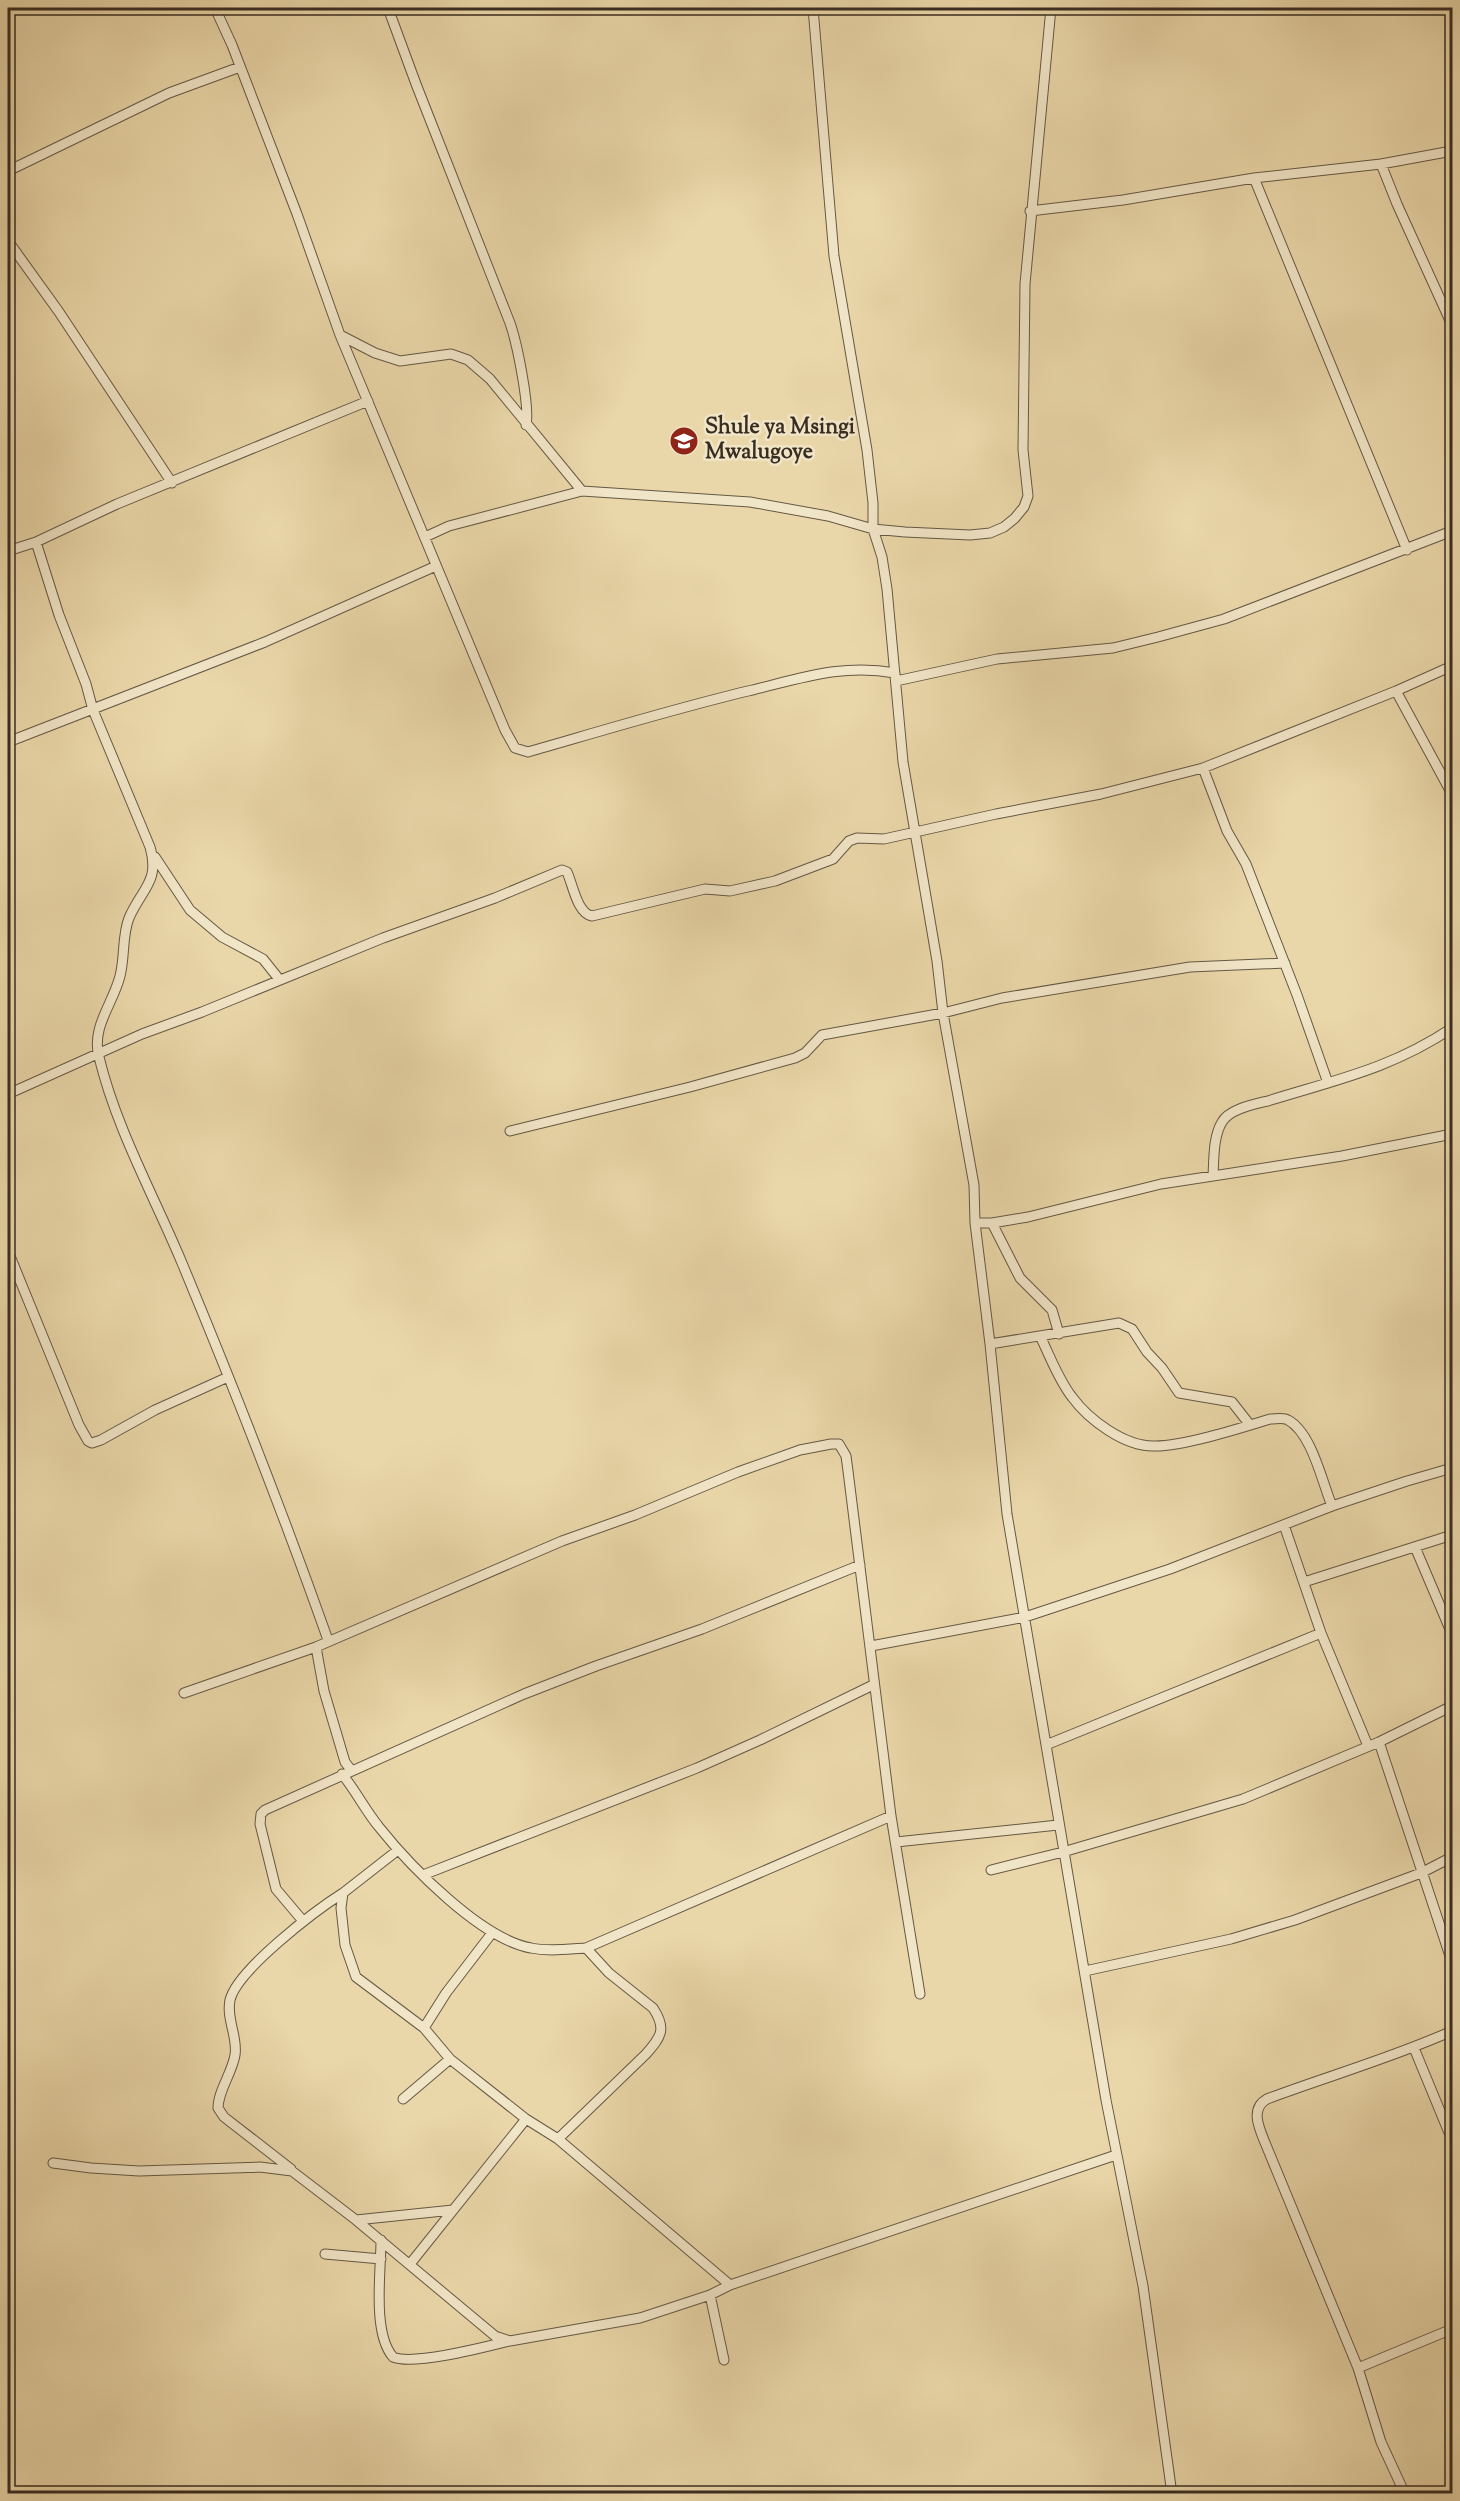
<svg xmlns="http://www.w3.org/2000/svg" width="1460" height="2501" font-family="'Sorts Mill Goudy',serif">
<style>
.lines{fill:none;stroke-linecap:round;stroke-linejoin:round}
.street-casing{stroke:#655844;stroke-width:11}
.street{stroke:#f1e5c7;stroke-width:9}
.labels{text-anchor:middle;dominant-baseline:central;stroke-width:5;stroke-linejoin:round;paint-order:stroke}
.poi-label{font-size:22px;font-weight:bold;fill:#392d22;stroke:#f1e5c7;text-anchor:start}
</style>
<rect width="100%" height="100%" fill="#ead7a9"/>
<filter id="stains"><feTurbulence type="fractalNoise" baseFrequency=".00333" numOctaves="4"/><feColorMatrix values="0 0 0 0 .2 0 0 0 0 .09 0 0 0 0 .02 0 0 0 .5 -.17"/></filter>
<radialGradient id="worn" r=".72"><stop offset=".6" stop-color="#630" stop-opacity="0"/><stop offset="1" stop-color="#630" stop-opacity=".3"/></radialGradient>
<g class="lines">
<g class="street-casing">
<path id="street" d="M215,8L232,45L297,214L340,335L505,730L515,748L528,752C601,731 673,709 748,691C799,679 842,663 895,673
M388,8L416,84L510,323C517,343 530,407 526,425
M813,8L834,256L867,450L873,503V529L882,557L887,589L903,762L937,961L943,1013L974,1185L975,1223L990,1344L1007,1514L1106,2100L1143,2286L1172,2494
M1381,164L1397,204L1452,325
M8,171L169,93L240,67
M1254,178L1407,550
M1030,211L1123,200L1254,178L1381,164L1452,151
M8,241L59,312L172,483
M340,335L375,353L400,361L451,354L468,360L490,379L582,491
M425,537L449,526L582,491L750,502L828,516L873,529L905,532L970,535L990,533L1004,527L1015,518L1024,507L1028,496L1023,450L1025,284L1051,8
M36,542L59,615L86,684L93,710L150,847C160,882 142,888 129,918C122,935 125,957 120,976C113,1004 91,1027 99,1057C116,1128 154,1196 182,1263C234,1388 283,1513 328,1640
M8,551L36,542L117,504L368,401
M896,681L997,659L1113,648L1158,637L1224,619L1452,531
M1396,691L1452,794
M8,742L265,642L436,566
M1203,768L1227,831L1246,864L1297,995L1328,1083
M155,857L190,910L222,937L263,959L279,979
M8,1094L142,1034L202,1012L383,938L495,898L562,870L567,872C573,885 577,913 592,916L705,889L730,891L775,881L833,859L849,841L857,838L884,839L996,814L1101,794L1203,768L1396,691L1452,666
M510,1131L690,1087L795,1058L805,1053L822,1035L943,1013L1002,998L1190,967L1285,963
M1213,1176C1214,1159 1213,1137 1222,1122C1230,1108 1257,1104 1271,1100C1339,1079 1392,1068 1452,1028
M975,1223H992L1028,1217L1161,1184L1342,1156L1452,1134
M992,1223L1020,1278L1052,1310L1059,1334
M8,1251L79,1425L88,1441L92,1443L101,1440L155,1410L228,1377
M1040,1336C1050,1356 1058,1379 1072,1397C1089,1420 1124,1446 1153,1446C1181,1447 1241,1428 1270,1419C1276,1419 1283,1417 1288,1420C1312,1433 1322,1482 1332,1506
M990,1344L1119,1323L1132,1329L1147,1352L1162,1368L1179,1393L1232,1402L1250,1425
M1284,1525L1321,1633L1368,1746
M1415,1547L1452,1634
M1304,1582L1452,1535
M871,1646L1025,1617L1170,1569L1332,1506L1407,1481L1452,1468
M316,1647L324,1691L345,1762L351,1770
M184,1693L316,1647L562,1541L635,1515L738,1472L800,1450L831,1444H839L846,1456L848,1471L891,1816L920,1994
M1379,1742L1452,1962
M1046,1745L1321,1633
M342,1774C356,1791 365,1810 379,1827C410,1866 481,1939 531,1948C549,1952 568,1949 586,1948L891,1816
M896,1842L1058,1825
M398,1850L343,1893L341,1908L345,1945L356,1977L424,2028L450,2059L526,2119L558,2139L730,2285
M991,1870L1063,1852L1243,1799L1379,1742L1452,1706
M423,1875L697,1768L760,1740L873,1685
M303,1921L276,1889L260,1824L261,1814L265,1810L524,1694L596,1666L702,1629L860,1565
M1085,1971L1231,1939L1295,1920L1421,1873L1452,1857
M424,2028L446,1993L492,1933
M1414,2048L1452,2140
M403,2099L450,2059
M558,2139L646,2054C661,2037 667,2029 653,2008L609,1973L586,1948
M53,2163L91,2168L139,2171L260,2167L292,2171L356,2220L495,2336L510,2341L640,2318L710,2295L730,2285L1116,2155
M291,2169L224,2117L218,2108C218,2091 232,2073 235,2055C238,2037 226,2019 230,2000C237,1970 316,1910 343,1893
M356,2220L453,2210
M381,2240C381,2271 372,2333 393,2357C413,2366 485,2347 509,2341
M325,2254L381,2259
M410,2264L526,2119
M710,2295L724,2360
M1358,2368L1452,2329
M1405,2494L1381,2442L1358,2368L1266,2145C1260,2130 1249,2109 1267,2099C1328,2076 1392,2058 1452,2031"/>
</g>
<use href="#street" class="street"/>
</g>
<defs>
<g id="school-disc" transform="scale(1.5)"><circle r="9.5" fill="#8f2418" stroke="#f1e5c7"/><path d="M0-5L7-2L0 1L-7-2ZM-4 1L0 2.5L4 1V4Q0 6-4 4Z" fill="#fff"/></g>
</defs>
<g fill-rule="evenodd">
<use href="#school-disc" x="684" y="441"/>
</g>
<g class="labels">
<g class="poi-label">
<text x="705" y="428">Shule ya Msingi<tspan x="705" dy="25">Mwalugoye</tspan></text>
</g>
</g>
<rect width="1460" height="2501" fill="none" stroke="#ead7a9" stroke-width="30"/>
<rect x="9" y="9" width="1442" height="2483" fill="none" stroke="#392d22" stroke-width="3"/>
<rect x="15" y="15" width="1430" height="2471" fill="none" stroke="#392d22" stroke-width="1.5"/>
<rect width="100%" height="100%" filter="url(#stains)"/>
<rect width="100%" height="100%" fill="url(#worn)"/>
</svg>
